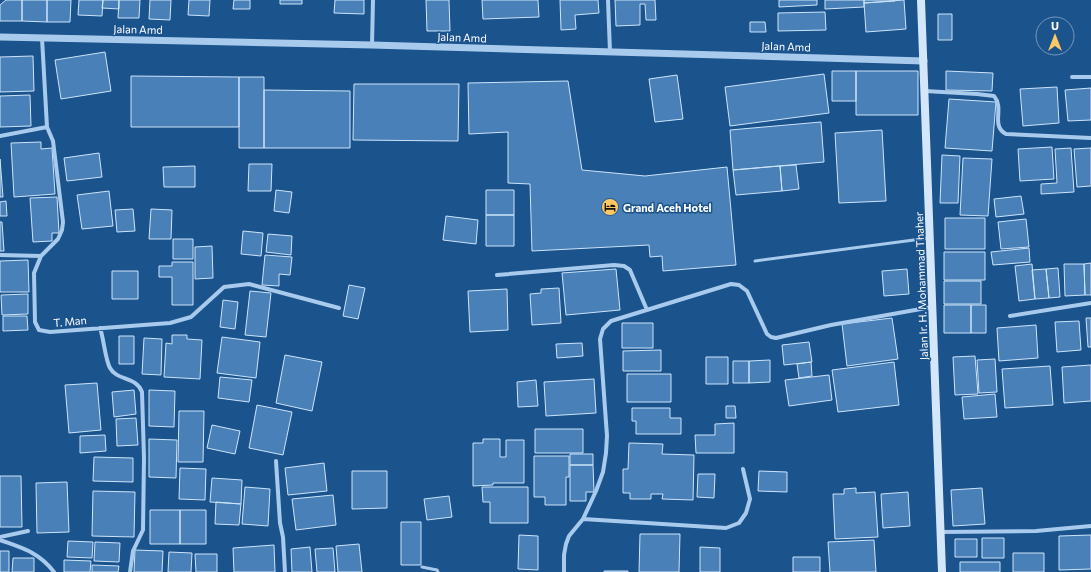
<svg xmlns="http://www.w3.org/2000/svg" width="1091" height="572" font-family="Commissioner,sans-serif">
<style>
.building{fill:#4880b7;stroke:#cde4fa}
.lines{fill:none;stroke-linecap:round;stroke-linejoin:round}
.service{stroke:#a8cbed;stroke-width:3}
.minor{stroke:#a8cbed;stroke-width:4}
.tertiary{stroke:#a8cbed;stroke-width:7}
.secondary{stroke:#d4e7fa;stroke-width:8}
.labels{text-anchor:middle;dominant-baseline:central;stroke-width:3;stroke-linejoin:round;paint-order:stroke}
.street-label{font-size:11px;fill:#fff;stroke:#1b538d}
.poi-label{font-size:11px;font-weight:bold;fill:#fff;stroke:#1b538d;text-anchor:start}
</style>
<rect width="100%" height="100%" fill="#1b538d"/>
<path class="building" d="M6,0H22V21H0V5Z
M22,0H47V22L22,21Z
M47,0H71L70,22H47Z
M79,0H103L102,16L78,15Z
M103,0H119V9L102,8Z
M119,0H140L139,18H118Z
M150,0H171L170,20L149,19Z
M189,0H210L209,16L188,15Z
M234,0H250V9H233Z
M280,0H302V4H280Z
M335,0H364V14L334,13Z
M426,0H449L450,31H427Z
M482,0H538L539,17L483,19Z
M560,0H598L599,13L575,15L576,29L561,30Z
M615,0H655L656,20H646L645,4H640V25L616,26Z
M779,0H817V5L779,7Z
M825,0H864V7L825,9Z
M864,0H895V1L864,3Z
M904,0L906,29L866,32L864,3Z
M825,12L826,30L778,31V13Z
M938,14H952V40H938Z
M750,22H765L766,32H750Z
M105,52L111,91L61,99L55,60Z
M33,56L34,91L0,92V57Z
M832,71H856V101H832Z
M856,71H918V115H856Z
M946,71L993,73L992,91L946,90Z
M824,74L829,113L730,126L725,87Z
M677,75L683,119L655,122L649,79Z
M131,76L239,77V127H131Z
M239,77H264V148H239Z
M568,81L582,170L645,176L727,167L736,265L663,271L662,256L650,257L649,245L532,251L530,184L508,183V132L469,134L468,83Z
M354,84H459L458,141L353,140Z
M1057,87L1059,123L1023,126L1020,89Z
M1091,88V120L1068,121L1065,90Z
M264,90L350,91V148H264Z
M30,95L31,126L0,127V96Z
M949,99L996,102L992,151L945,148Z
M821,122L824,162L733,170L730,130Z
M882,130L886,201L839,203L835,133Z
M41,142V149L52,148L55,194L14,197L11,143Z
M1052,147L1054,179L1020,181L1018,149Z
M1071,148L1074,192L1041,194V184L1057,183L1055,149Z
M1091,148V186L1077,187L1074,149Z
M99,153L102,177L67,181L64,158Z
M942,155L960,156L958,203H940Z
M963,158L992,159L988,216L960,215Z
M0,159L3,197H0Z
M249,164H272L271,191H248Z
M796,165L799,189L782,191L780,166Z
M195,166V187H164L163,167Z
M780,166L782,191L736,195L733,170Z
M276,190L292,192L289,213L274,211Z
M486,190H514V215H486Z
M109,191L113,226L82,229L77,195Z
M1021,196L1024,214L996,217L994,199Z
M57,197L59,233H52V241L33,242L30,198Z
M6,201L7,216H0V202Z
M133,209L135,231L117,232L115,210Z
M151,209L172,210L171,239H149Z
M486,215H514V246H486Z
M446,216L478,220L476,244L443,240Z
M945,218H985V249H945Z
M1026,219L1029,247L1001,249L998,222Z
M0,222H2L4,251H0Z
M243,231L263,233L261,256L241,254Z
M268,234L292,236L291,255L266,252Z
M173,239H193V259H173Z
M212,246L213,278L195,279V247Z
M1029,248L1030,262L993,265L991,252Z
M944,252H985V280H944Z
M265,255L292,257L290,275L279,274V286L262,285Z
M28,260L29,292H0V261Z
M172,262H193V305H172V277H159V266H172Z
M1091,263V295H1085L1084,264Z
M1032,264L1035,299L1019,301L1015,266Z
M1064,264H1084L1085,295L1065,296Z
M1058,268L1060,297L1049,298L1046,269Z
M616,269L620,310L566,315L562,273Z
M907,269L909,294L884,296L882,271Z
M1046,269L1049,298L1035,299L1032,270Z
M112,271H138V299H112Z
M944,281H981V304H944Z
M349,285L365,288L358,319L343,316Z
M559,288L561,323L532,325L530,294L541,293V289Z
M507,289L508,330L470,332L468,291Z
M250,291L271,293L266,337L245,335Z
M28,294V314L2,315L1,295Z
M223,300L238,302L235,329L220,327Z
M944,305H971V333H944Z
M971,305H986V333H971Z
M3,316H27L28,330L3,331Z
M892,318L898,359L847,366L842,324Z
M1086,318H1091V347H1088Z
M1079,321L1081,350L1057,352L1055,322Z
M622,323H653V348H622Z
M1036,325L1038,358L999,361L997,328Z
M172,335H187V339L202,340L200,379L164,377L166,343L172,344Z
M119,336H134V364H119Z
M222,337L260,342L256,378L217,373Z
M144,338L162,339L161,375L142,374Z
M809,342L812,362L784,365L782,345Z
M582,343L583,356L557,358L556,344Z
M661,350V371H623V351Z
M285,355L322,362L312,411L276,403Z
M975,356L978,394L955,395L953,357Z
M706,357H728V384H706Z
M995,359L997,392L979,393L977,360Z
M770,360V382L749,383V361Z
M733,361H749V383H733Z
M811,362L812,376L799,378L797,364Z
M894,362L899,405L838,412L832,370Z
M1091,365V401L1064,403L1062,367Z
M1050,366L1053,405L1005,408L1002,369Z
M627,374H671V402H627Z
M829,375L832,400L789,406L785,380Z
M220,377L252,380L249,402L218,398Z
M594,379L596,413L546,416L544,382Z
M536,380L538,406L518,407L517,382Z
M97,383L101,430L69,433L65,385Z
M134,390L136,414L114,417L112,392Z
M149,390L175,391L174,427L149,426Z
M995,394L997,417L964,419L962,397Z
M257,405L292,412L283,455L249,448Z
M726,406H735L736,418H726Z
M632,408H670V418H681V434H636V421H632Z
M179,411H204L203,462H178Z
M136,418L138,445L117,446L116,419Z
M734,423V453H696L695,435H715V424Z
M212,425L240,431L235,454L207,448Z
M535,429H583V453H535Z
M105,435L106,451L80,453V436Z
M149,439L177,440L176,478L149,477Z
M483,439H500V457H506V440H524V483H493V485L473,486V443H483Z
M629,443L663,444L662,454L694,455L693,500L662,499L663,494H651V499H630V493H623V469H628Z
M570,454H593V465H570Z
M534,456H569V477H566V505H545V497H534Z
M94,457L133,458V482L93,481Z
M324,463L327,491L288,495L285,468Z
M570,465H593L594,492H586V501H570Z
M180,468L206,469L205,500L179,499Z
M352,471H387V508L352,509Z
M759,471L787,472V492L758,491Z
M698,474H715L714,498L697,497Z
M0,476H21L22,527H0Z
M212,478L242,480L241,504L210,502Z
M67,482L69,532L37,533L36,483Z
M245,487L270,489L268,526L242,524Z
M482,487H528V523H490V502H483Z
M856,488V493L875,492L878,537L835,539L833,494H844V489Z
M982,488L985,524L953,526L951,490Z
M93,491L135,492L134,537L92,536Z
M908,492L910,526L883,528L881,494Z
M333,495L336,525L296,530L292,499Z
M449,496L452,517L427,520L424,499Z
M216,502L241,504L239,525L215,524Z
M150,510H180V544H150Z
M180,510H206V544H180Z
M401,522H421V565H401Z
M640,534H680L679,572H639Z
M519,535L538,536V570L518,569Z
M1091,535V569L1059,570V536Z
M982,538H1004V558H982Z
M955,539H977V557H955Z
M874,540L876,572H830L828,542Z
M68,541L93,542L92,558L67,557Z
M95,542L120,543L119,562L94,561Z
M359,544L362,572H338L336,546Z
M274,545L275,572H234L233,548Z
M310,547L312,572H292L291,549Z
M700,547L720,548V572H700Z
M333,548L335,572H317L315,549Z
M135,550L163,551L162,572H134Z
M0,551H9V572H0Z
M169,552L192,553L191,572H168Z
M1013,553H1044V572H1013Z
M195,554H217V572H196Z
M793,557H820V572H793Z
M13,558H34V572H12Z
M64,560L91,561L90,572H64Z
M960,562H1000V572H960Z
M92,565L119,566L118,572H92Z
M604,571H628V572H604Z"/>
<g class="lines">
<path class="service" d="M755,261L929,238
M422,567L437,570L438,572"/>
<path class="minor" d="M608,0L610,52
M372,45L373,0
M1072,77H1091
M925,91L977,94L994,96C1005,109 990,125 1006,134L1091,138
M47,127L53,141L63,222L62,230L58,239L41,256L34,273L35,322L39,330L50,332L170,323L191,317L224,287L249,284L339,308
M0,136L47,127L42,38
M0,255L41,256
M497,275L614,265L624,266L630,270L647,310
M1010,316L1091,303
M100,328C104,339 105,359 110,368C117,381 136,376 142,392L144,458L143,530L133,551L130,572
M276,461L280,523L283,537L285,572
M583,519L726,528L739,523L746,513L750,499L743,469
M940,532L1036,531L1091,526
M0,537L28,531
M0,540C22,548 39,552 54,572
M564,572V555L566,544L569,536L583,519L596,491L603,472L606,453L607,436L600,339L603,329L611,321L731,284L739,285L747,291L767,334L771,337L776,338L831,325L932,307"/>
<path class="tertiary" d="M0,37L372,45L924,61"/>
<path class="secondary" d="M921,0L942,572"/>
</g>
<defs>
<g id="hotel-disc" transform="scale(0.9)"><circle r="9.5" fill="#fec965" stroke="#1b538d"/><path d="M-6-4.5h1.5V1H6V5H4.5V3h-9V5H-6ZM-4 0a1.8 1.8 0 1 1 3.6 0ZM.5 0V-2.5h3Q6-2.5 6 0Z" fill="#111"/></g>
</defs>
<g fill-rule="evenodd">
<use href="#hotel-disc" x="610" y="207"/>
</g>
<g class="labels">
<g class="street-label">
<text transform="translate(138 29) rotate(1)">Jalan Amd</text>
<text transform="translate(462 37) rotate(2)">Jalan Amd</text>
<text transform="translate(786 46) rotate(2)">Jalan Amd</text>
<text transform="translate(921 286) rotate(-92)">Jalan Ir. H. Mohammad Thaher</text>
<text transform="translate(70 321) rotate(-5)">T. Man</text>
</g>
<g class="poi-label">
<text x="623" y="207">Grand Aceh Hotel</text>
</g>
</g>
<g transform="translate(1055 36)"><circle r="19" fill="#1b538d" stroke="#7698bb"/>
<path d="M0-3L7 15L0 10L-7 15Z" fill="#fec965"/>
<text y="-6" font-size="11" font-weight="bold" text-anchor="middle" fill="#ffffff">U</text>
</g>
</svg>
